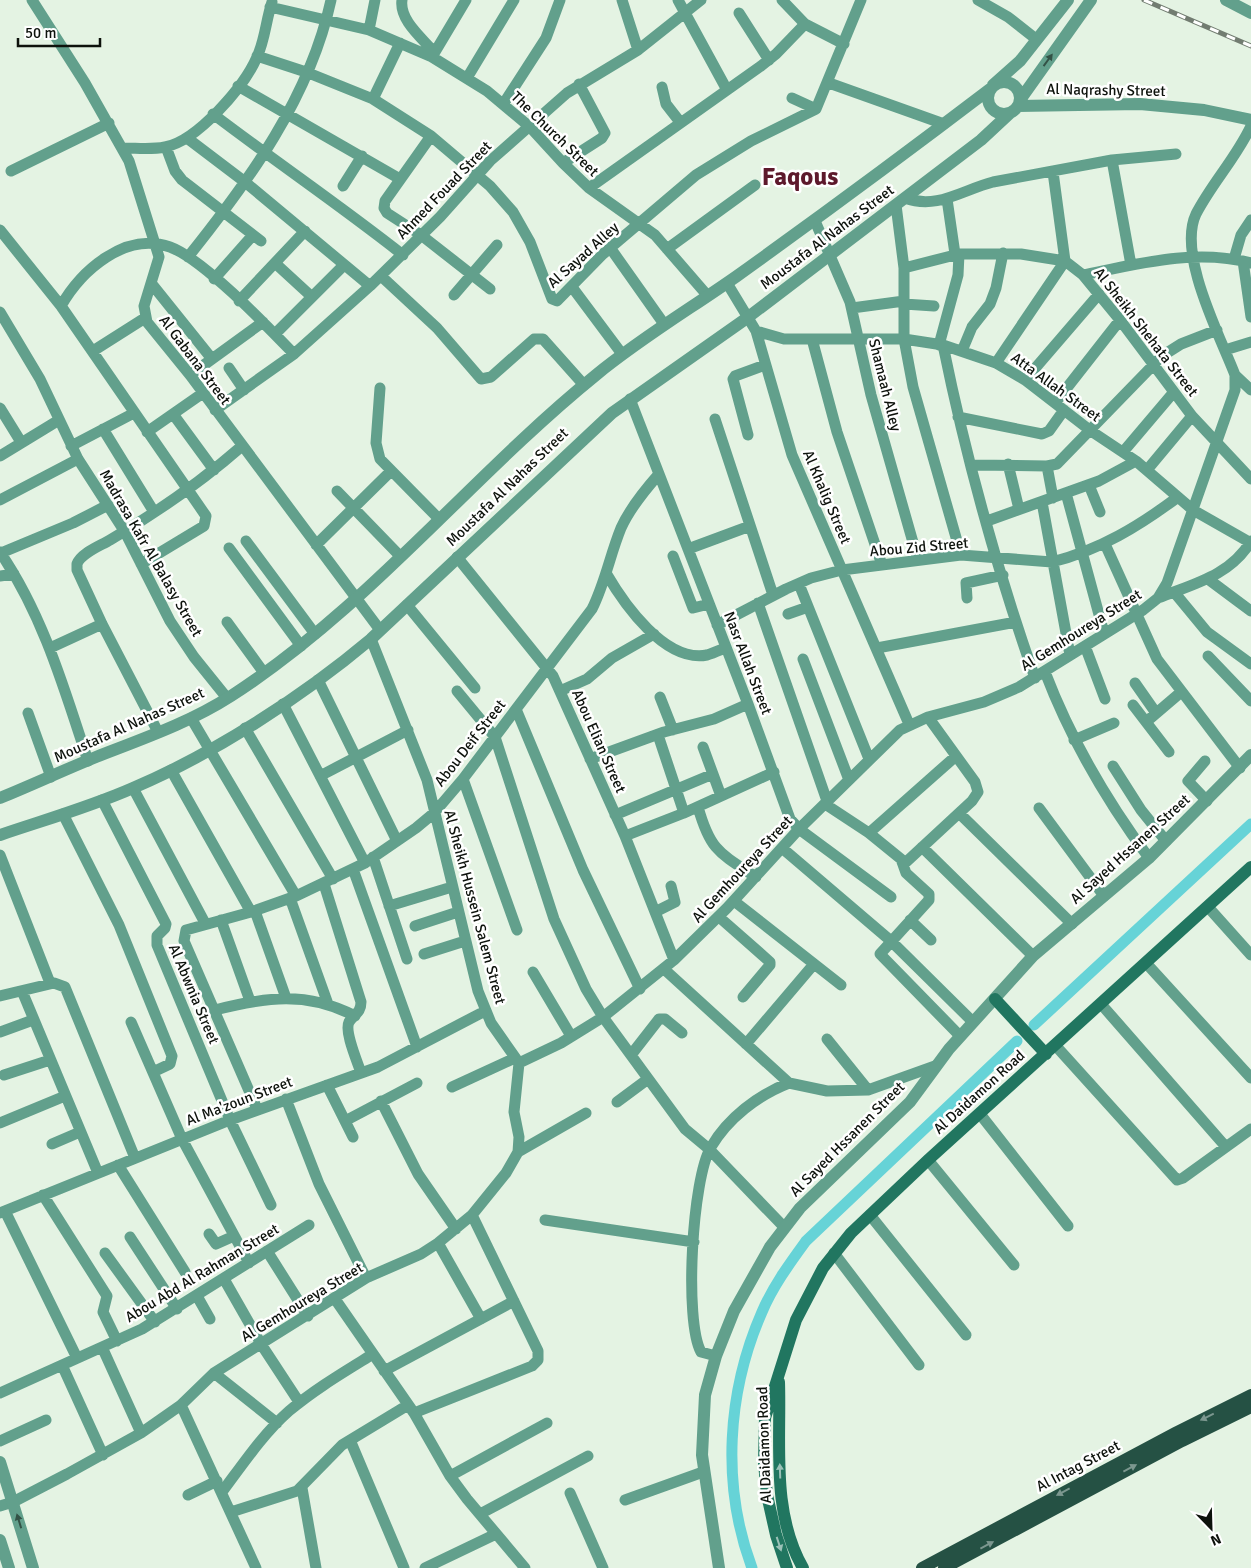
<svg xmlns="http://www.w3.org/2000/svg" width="1251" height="1568" font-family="Signika,sans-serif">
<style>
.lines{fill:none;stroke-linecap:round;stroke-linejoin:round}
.canal{stroke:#66d3d7;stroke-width:11}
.minor{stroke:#62a08c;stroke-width:11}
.tertiary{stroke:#62a08c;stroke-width:12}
.secondary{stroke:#217660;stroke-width:12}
.primary{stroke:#255144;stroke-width:12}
.rail-casing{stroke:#727c71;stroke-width:5}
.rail{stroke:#fff;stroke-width:3;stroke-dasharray:9;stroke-linecap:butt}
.oneway{fill:#335246}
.oneway2{fill:#7c978f}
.oneway3{fill:#9bc1b7}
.labels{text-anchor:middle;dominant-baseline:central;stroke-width:5;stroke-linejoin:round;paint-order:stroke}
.street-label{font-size:15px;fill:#0d120c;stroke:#fff}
.town-label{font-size:25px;font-weight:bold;fill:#5d192c;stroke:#fff}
</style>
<rect width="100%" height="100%" fill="#e4f3e3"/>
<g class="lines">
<path class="canal" d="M1034,1025L1251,824
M752,1568C721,1485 727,1392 762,1312C773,1286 790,1263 806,1241L1017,1041"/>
<path class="minor" d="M32,0L85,83L129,161L159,257L144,306L147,322L190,375L380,630
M402,0C399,20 422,38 434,52
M622,0L638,50
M678,0L727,90
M782,0L805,24L844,44
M978,0L1008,17L1036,39
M270,7L369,30L432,57L487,91L530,127L563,163L589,188L655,235L707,295
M739,13L769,60
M369,30L375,0
M257,56L306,72L373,99L431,136L490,186L513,212L530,242L552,299L557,301L603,254L696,175L751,141L816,109L861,0
M432,57L466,0
M467,78L514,0
M829,83L944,124
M238,86L400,179
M662,87L666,104L680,122
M792,98L816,109
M373,99L400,43
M504,103L546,38L560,0
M213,114C276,162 341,206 403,255
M431,136L385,201L384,208L387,213L421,235L490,289
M187,138L245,182L370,286
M166,147L175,171L182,180L261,241
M123,148C137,148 151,150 165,147C197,141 244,87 257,57C265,40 266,20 272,2
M1112,160L1131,265
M563,163L602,138L605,133L579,84
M11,171L109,123
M343,186L362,156
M589,188L761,66L776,54L805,24
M905,198C937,210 962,190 993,182L1112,160L1176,154
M947,199L955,254
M896,205L904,268V339L913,387L961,555
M815,221L850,302L871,395L918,560
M0,230L61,306L206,516L204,526L141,564
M611,249L664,324
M667,249L755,185
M188,257C249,181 310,97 331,0
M1234,259L1241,235L1251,220
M1243,261L1251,317
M275,263L312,297
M904,268L959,254H1021L1065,261L1083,275L1120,320L1192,416L1251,479
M1083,275C1137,264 1196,248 1251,263
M381,276L437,328L481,379L491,377L534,339H543L584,385
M214,279L253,235
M151,283L212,359
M727,283L756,331L784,339H904L943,345L996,363L1025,380L1091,431L1136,461L1193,510L1251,543
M572,287L622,354
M454,295L497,245
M239,301L305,231
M904,304L934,306
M61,306C81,271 125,231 170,247C203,259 267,326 294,354
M852,308L904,301
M0,312L40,379L78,459L125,532L170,621L194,657L227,698
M756,331L792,455L909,724
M275,334L344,265
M812,339L837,432L882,565
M939,345L958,275L959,254
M943,345C966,458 997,570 1035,678
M1225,350L1251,342
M93,351L145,318
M962,351L972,327L990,304L996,288L1003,253
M996,363L1065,261L1053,172
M229,368L244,390
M190,375L263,322
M1235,375L1251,390
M1025,380L1099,294
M380,388L376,443L380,459L439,519
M630,399L748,704L790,819L799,829L891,897
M1055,403L1120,320
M0,408L21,442
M215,410L294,354L370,286L440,217L490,161L567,93L638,50L701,0
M173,414L214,470
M958,417L1042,434L1049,431L1064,410
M715,419L773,595
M103,429L154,512
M147,432L203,393
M748,435L733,379L735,376L765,365
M71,446L134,413
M1123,452L1173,393
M0,456L59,420
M1008,464L1019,509
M971,465L1047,466L1057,464L1162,356L1181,344L1217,330
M1047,466L1053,498
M1147,470L1192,416
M1089,485L1100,512
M337,491L400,556
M1066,493L1104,633
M0,500L78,459
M1042,502L1070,655
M987,521L1099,481L1136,461
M246,541L315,634
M1105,544L1157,659L1240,768
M316,545L391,471
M229,548L301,646
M688,549L750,526
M0,552C43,615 64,688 88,761
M1,553L73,523L108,505
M673,556L693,608L709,604
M457,557L553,676L625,836L674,960
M606,573C624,604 665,663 707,655C713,653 720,650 725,648
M0,576L14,574
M1208,579L1251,611
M799,584L869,759
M1174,592L1207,632L1251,664
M967,598L966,583L1003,575
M1158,598C1193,584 1230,576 1251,541
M758,603L827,801
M407,605L475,688
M788,614L808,607
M227,622L264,673
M717,625L786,589L811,578L842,570L961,555L1052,562C1100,550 1139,526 1178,497
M371,639L427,780L478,991L491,1023L519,1063
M1085,646L1105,699
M50,648L102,624
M877,648L1016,622
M1208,656L1251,701
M803,659L849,780
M1045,672C1071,740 1106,800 1149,858
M318,680L397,841
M1135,683L1156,713
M457,691L495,737L554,919L586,989L603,1017L685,1129L709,1149L784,1227
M560,691L587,679L612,658L654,634
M660,697L673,730
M283,704L365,863
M1133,705L1169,752
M516,709L583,870L640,989
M28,713L51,777
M191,718L296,896
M1146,722L1180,693
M245,728L333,879
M158,732L102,624L77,570V564C81,553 100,546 110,540C156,513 202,481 242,446
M658,735L684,813
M1074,740L1114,723
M703,747L721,796
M590,759L664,732L714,719L748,704
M1205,761L1188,781L1207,801
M1113,766L1141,810L1166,841
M171,770L251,912
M320,776L408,730
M463,779L517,930
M133,788L205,923
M102,800L166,924L165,928L157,936V945L230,1120L271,1205
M825,804L869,833L901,859L906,873L929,894V900L880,954L960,1036
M698,807C710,850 719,853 756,877
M1039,808L1104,896
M959,813L1072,924
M63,814L119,925L172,1056L170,1064L153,1072
M615,815L713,774
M869,833L956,756
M625,836L684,813L774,772
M922,847L1033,956
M782,848L891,941L973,1022
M0,855L50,983
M373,857L407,959
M904,864L972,801L978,792L975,782L928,717
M353,869L417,1047
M324,884L361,1002C361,1013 354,1014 349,1022C344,1032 358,1063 361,1073
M290,898L328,1004
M734,901L841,985
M389,906L452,887
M1208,907L1251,955
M255,911L286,998
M655,912L675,902L671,886
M719,917L770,962V965L743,997
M221,920L250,1001
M910,920L931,940
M415,926L458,912
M424,954L465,941
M1146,963L1251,1078
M664,969L789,1083L827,1091L868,1090L935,1066
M533,972L571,1036
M22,991L98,1173
M0,996L54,983L65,987L135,1158
M1101,1004L1226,1147
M215,1010C266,997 307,991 355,1016
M131,1022L182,1139L249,1263
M0,1032L33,1020
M827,1039L868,1090
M746,1044L814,964
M1055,1045L1177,1180L1183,1178L1251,1129
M631,1055L659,1019H665L682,1033
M4,1075L50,1060
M327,1085L353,1137
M452,1087L515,1058
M286,1099L319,1184L366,1278
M381,1101L418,1174L456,1229
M617,1102L648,1079
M257,1109L184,941L186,930L251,912L296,896L365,863L416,828L434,813L463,779L592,609C605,583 610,555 621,528C630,508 644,491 659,474
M980,1114L1068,1226
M345,1121L417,1083
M0,1123L65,1096
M52,1144L80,1132
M518,1152L586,1113
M928,1160L1014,1265
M118,1165L185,1272
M43,1195L107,1296L103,1312L117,1341
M5,1211L77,1358
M0,1213L230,1120L378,1067L485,1011
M870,1215L966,1335
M545,1220L694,1242
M209,1234L216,1244L234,1236
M130,1237L177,1309
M438,1243L481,1319
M267,1251L308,1316
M105,1253L155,1322
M834,1253L919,1365
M224,1279L261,1344L299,1402
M197,1296L210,1319
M335,1299L414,1413L450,1476L467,1499L525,1568
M102,1347L141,1433
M716,1356L701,1352C684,1321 692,1178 711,1147C728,1118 758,1095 789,1083
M62,1365L103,1455
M384,1371L514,1301
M214,1373L277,1423
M0,1393L142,1329L309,1225
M181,1405L256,1568
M414,1413L532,1366L538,1360V1351L472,1215
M350,1440L404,1568
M0,1441L46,1420
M450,1476L547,1423
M302,1488L316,1568
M222,1492C243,1464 263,1434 289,1411C315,1389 344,1372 373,1354
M570,1493L603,1568
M188,1495L217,1481
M625,1500L703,1472
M0,1506L13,1502L67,1474L141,1433L181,1405L214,1373L366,1278L421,1254L438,1243L472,1215L506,1173L518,1152L519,1137L514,1112L519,1063L561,1043L603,1017L674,960L727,908L799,829L900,730L928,717L984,702L1019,687L1143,610L1158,598L1167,583L1235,390V375C1220,336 1177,254 1196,214C1212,183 1236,158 1251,126
M231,1512L297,1491L342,1445L408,1405
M480,1514L588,1456
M425,1568L496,1534"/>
<path class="tertiary" d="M1226,0L1251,13
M988 98a16 16 0 1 1 32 0a16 16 0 1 1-32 0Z
M993,85L1020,61L1068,0
M1020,100L1091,0
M1018,106L1140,104L1204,110L1251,120
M0,798C32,785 64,770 96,757C142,739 189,723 231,696C368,608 470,477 596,375C641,338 690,309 737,276C822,215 906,153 990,89
M0,835C44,820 90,807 133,788C215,753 302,697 371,639L612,413L747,318L981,140L1010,113
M0,1462L33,1568
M0,1540L9,1568
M719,1568L702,1455L705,1395L716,1356L734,1311L770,1247L800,1208L910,1102L949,1049L1033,956L1149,858L1251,755"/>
<path class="secondary" d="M995,999L1046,1054
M779,1382C781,1444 771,1512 803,1568
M787,1568L776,1535L767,1495L764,1463L765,1418L796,1320L823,1268L851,1233L928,1160L1251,867"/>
<path class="primary" d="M922,1568L1177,1432L1251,1395
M944,1568L1182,1441L1251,1407"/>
<g class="rail-casing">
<path id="rail" d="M1144,0L1251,46"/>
</g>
<use href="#rail" class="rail"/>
</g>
<defs><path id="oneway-solid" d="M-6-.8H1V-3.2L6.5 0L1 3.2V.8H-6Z" transform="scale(1.25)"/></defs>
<g class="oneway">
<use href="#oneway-solid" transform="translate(1048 60) rotate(-54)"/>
<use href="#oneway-solid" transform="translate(19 1521) rotate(-107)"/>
</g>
<g class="oneway2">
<use href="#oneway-solid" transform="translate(1207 1417) rotate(154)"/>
<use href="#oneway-solid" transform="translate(1130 1468) rotate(-28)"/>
<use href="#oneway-solid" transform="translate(1063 1492) rotate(152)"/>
<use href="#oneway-solid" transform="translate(987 1545) rotate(-28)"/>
</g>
<g class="oneway3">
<use href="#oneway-solid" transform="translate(780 1471) rotate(-92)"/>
<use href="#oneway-solid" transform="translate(779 1544) rotate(72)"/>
</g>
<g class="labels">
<g class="street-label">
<text transform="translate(1106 90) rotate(1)">Al Naqrashy Street</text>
<text transform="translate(555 134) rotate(44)">The Church Street</text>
<text transform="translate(444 190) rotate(-46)">Ahmed Fouad Street</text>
<text transform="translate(827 237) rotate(-37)">Moustafa Al Nahas Street</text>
<text transform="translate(583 255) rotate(-42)">Al Sayad Alley</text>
<text transform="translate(1146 332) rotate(52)">Al Sheikh Shehata Street</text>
<text transform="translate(195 360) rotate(53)">Al Gabana Street</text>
<text transform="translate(885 385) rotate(76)">Shamaah Alley</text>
<text transform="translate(1056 387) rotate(36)">Atta Allah Street</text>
<text transform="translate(507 487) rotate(-44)">Moustafa Al Nahas Street</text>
<text transform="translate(827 497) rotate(67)">Al Khalig Street</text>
<text transform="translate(919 547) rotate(-5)">Abou Zid Street</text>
<text transform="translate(151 553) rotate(60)">Madrasa Kafr Al Balasy Street</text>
<text transform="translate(1081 630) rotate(-32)">Al Gemhoureya Street</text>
<text transform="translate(748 663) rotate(69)">Nasr Allah Street</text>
<text transform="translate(129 725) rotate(-24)">Moustafa Al Nahas Street</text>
<text transform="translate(599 741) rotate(66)">Abou Elian Street</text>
<text transform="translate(470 743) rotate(-52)">Abou Deif Street</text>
<text transform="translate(1130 849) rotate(-42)">Al Sayed Hssanen Street</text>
<text transform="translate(742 869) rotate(-47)">Al Gemhoureya Street</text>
<text transform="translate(475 907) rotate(75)">Al Sheikh Hussein Salem Street</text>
<text transform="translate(194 994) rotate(67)">Al Abwnia Street</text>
<text transform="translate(979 1092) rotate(-42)">Al Daidamon Road</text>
<text transform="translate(239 1101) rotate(-21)">Al Ma'zoun Street</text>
<text transform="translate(847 1139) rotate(-45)">Al Sayed Hssanen Street</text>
<text transform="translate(202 1273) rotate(-31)">Abou Abd Al Rahman Street</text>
<text transform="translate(302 1302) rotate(-31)">Al Gemhoureya Street</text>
<text transform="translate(764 1445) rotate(-92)">Al Daidamon Road</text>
<text transform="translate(1078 1466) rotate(-28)">Al Intag Street</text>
</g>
<g class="town-label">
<text x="800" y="176">Faqous</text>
</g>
</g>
<g transform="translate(1211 1528) rotate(157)" stroke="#ffffff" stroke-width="4" paint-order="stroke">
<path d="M0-4L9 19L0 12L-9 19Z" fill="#0d120c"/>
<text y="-8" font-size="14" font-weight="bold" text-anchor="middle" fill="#0d120c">N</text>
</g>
<path d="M18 38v8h82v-8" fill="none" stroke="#0d120c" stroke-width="2.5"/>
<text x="25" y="38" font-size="15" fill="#0d120c" stroke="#ffffff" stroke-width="4" paint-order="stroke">50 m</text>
</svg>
